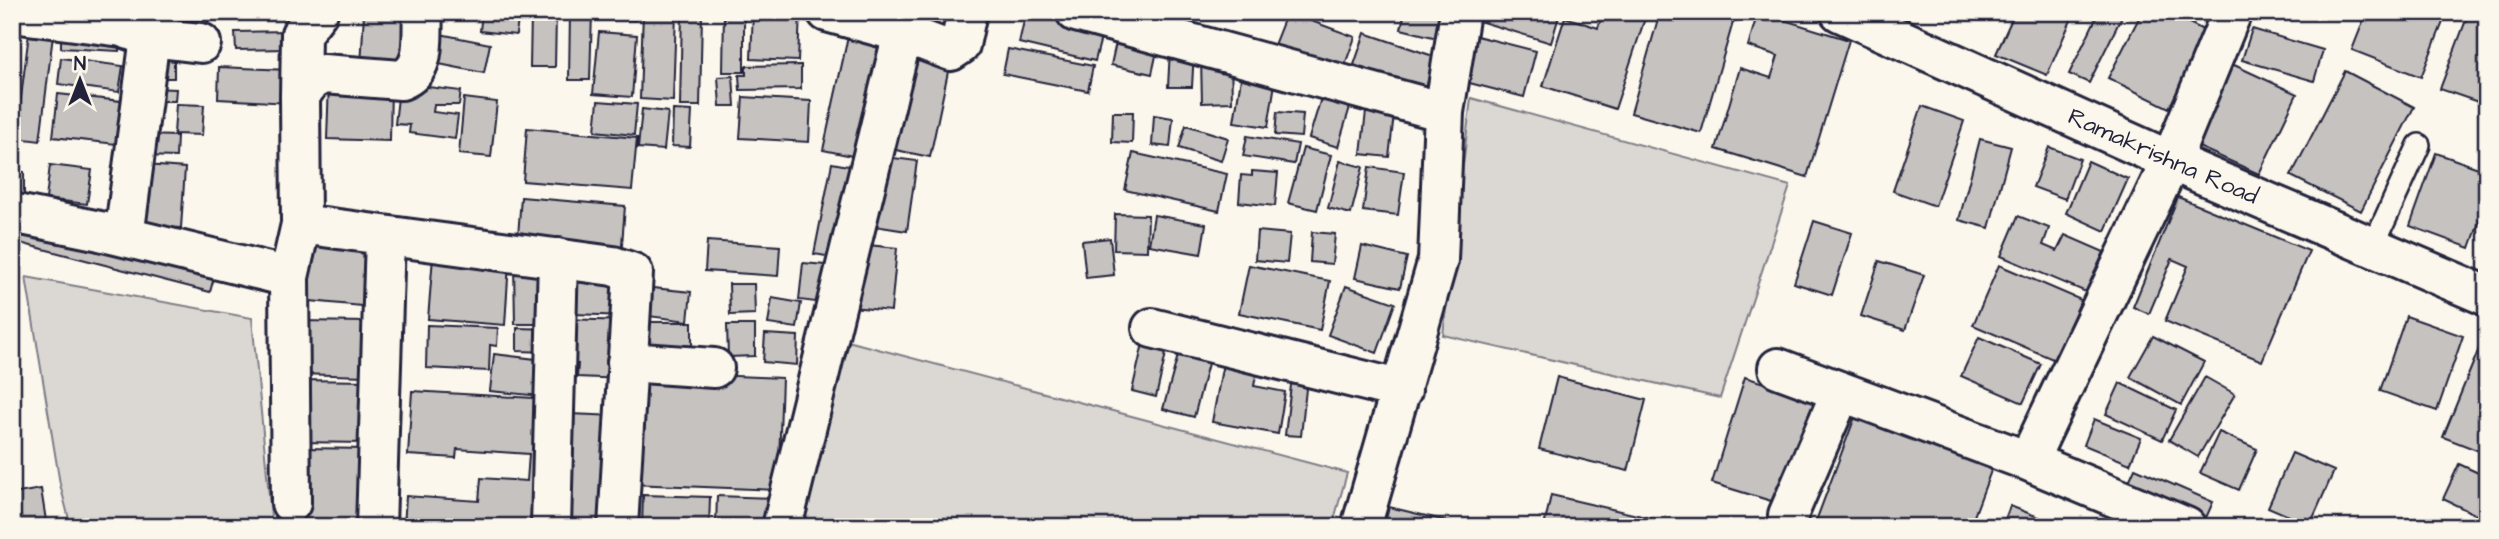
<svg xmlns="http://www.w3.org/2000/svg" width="2499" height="539" font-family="'Architects Daughter',sans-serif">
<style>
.green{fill:#dbd8d3;stroke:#7e7d87;stroke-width:2}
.building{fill:#c6c2c0;stroke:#22223b;stroke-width:2}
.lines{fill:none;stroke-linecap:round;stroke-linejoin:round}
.service-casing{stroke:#22223b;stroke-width:26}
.minor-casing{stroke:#22223b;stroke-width:44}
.tertiary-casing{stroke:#22223b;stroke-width:44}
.service{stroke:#fbf7ec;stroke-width:21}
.minor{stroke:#fbf7ec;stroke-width:38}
.tertiary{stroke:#fbf7ec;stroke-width:38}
.labels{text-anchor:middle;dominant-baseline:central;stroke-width:5;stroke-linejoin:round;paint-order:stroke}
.street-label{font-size:24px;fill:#22223b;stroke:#fbf7ec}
</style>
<rect width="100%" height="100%" fill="#fbf7ec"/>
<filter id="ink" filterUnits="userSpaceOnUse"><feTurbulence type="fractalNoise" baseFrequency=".0143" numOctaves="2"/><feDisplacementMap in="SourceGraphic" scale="14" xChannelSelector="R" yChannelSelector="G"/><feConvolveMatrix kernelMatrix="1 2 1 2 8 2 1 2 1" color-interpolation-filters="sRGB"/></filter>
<g filter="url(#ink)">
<path class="green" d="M1471,98L1790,186L1720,398L1443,335Z
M26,277L252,318L272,527H71L60,484Z
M840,339L1347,473L1332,527H800Z"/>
<path class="building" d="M156,12H177V29H156Z
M364,12H413L410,70L361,67Z
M482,12H519L516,35L480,31Z
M570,12H592L590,80H569Z
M599,12H635V20L599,19Z
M643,12H676L673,101L640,99Z
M724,12H744V72H723Z
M753,12H800L798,61L751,59Z
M1026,12H1044L1104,26L1095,61L1019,43Z
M1287,12L1355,37L1343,70L1274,45Z
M1405,12H1450L1445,40L1401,29Z
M1467,12H1557L1560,13L1551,43L1466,17Z
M1603,12H1647L1615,109L1543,86L1565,17L1598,28Z
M1660,12H1736L1701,133L1631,113Z
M1758,12L1849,40L1807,177L1716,149L1740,68L1771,78L1778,56L1748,46Z
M2015,12H2059L2072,18L2047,75L1996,54Z
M2099,12H2124L2089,83L2069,74Z
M2142,12H2168L2207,32L2169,108L2108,78Z
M2367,12H2447L2421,77L2352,50Z
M2469,12H2487V105L2440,89Z
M682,13L702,14L700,106H680Z
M531,14L556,15L555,67H530Z
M191,18L208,20L206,35L189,34Z
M30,25L54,27L40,141L16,138Z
M61,26L121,29L119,51L61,48Z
M2252,29L2323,50L2314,81L2242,60Z
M288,31V49L236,50L235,32Z
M599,32L637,35L632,97L593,94Z
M849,32L894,42L867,159L823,150Z
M1461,32L1536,51L1524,97L1450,78Z
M435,33L490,44L484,73L429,62Z
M1118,33L1159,42L1152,74L1111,65Z
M1365,33L1436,57L1425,90L1354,65Z
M1008,49L1093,66L1088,91L1003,74Z
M1170,49L1194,50L1192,87H1168Z
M155,55H174V78H155Z
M900,57L949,67L930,157L881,147Z
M61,58L123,66L119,92L58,84Z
M1201,58H1231L1232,102L1202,103Z
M2232,64L2297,94L2259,174L2194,145Z
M801,65V89L740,90L739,75H746V66Z
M1243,66L1277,71L1268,127L1234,122Z
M219,67L290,70L289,103L218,99Z
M2345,71L2414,107L2361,211L2291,176Z
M733,76L735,106H720L718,77Z
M329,82L391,83L390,141L327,139Z
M420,86L461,91L459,105H434L433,112L458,115L455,139L409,133L410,125L395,124L399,89Z
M150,88L176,89L175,101H150Z
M1324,88L1353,97L1338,147L1309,138Z
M58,94L121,101L116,144L53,137Z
M743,97L811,101L809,142L740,138Z
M464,98L497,102L491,157L459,154Z
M598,101L637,104L634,135L595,131Z
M1367,103L1395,106L1389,157L1361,154Z
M176,104L204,105L202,135L174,134Z
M1922,106L1964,121L1935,206L1893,191Z
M642,109L668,112L664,150L638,148Z
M673,110L692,111L690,147L672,146Z
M1113,112H1133L1132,143L1112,142Z
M1277,112L1303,114L1301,137L1275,135Z
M1154,115L1173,118L1170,147L1152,145Z
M1186,125L1228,138L1221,161L1179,148Z
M527,128L637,138L632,190L523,181Z
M144,135L177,136L176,157L144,156Z
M1247,136L1298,144L1294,164L1243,156Z
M1980,139L2011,147L1989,228L1959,220Z
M2049,147L2080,159L2065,199L2033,187Z
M1303,148L1331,155L1317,210L1288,203Z
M1133,153L1227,174L1219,211L1125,190Z
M2436,153L2487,171V200L2470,248L2410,226Z
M878,156L917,161L907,231L868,225Z
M1340,161L1363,167L1351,214L1328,208Z
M2088,161L2128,179L2105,231L2066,213Z
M832,163L854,167L838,258L814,254Z
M50,165L92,170L87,204L46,199Z
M145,165L185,168L181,228L141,226Z
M1369,167L1404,172L1398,215L1363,211Z
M1252,171L1278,173L1275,206L1239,202L1241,175L1252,176Z
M12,172H24V197H12Z
M521,197L625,206L621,258L517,249Z
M2178,197L2309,251L2262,361L2165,321L2188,266L2172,259L2149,314L2133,307Z
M1115,214L1148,215L1147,251L1114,250Z
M1154,215L1206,224L1201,254L1149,245Z
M2018,216L2049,228L2043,245L2057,251L2065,235L2104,252L2086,292L2001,256Z
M12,219L216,270L210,292L12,241Z
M1814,221L1852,233L1832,295L1794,283Z
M1257,231L1290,234L1287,263L1255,260Z
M1312,232L1335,234L1332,264L1310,262Z
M1110,238L1114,275L1086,278L1082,241Z
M306,240L378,246L372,307L300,300Z
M707,241L780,246L778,276L705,271Z
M858,244L897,248L891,311L852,307Z
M1362,246L1407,257L1400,288L1355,278Z
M433,257L509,262L505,325L428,319Z
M1879,261L1924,275L1905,330L1861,316Z
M803,263L836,266L832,304L799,300Z
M514,265H554L555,324H515Z
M1249,265L1330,281L1320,330L1239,313Z
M1999,265L2081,300L2055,360L1973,325Z
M576,277L627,278L625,316L574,314Z
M729,284H754L755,314L730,315Z
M1346,286L1395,303L1377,353L1328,335Z
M643,287L691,292L688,321L640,315Z
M772,298L801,303L797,328L768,324Z
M2406,316L2463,336L2437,411L2380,391Z
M564,319L627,321L624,379L577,377L578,364L561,363Z
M299,321L368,322L367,376L297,374Z
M649,322H692V350L648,349Z
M427,325L498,328L497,346L490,345L489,371L426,368Z
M727,325H755V356L728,357Z
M517,328L552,329L551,352L517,351Z
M1146,330L1170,336L1156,397L1132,391Z
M765,334L798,336L797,365L763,362Z
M2485,334L2487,335V454L2443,437Z
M2153,336L2204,362L2181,405L2130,377Z
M1979,337L2041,364L2023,403L1961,376Z
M1182,341L1212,348L1194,417L1163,409Z
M494,354L544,360L541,396L490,391Z
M1224,358L1258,364L1254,386L1285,392L1278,434L1212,422Z
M635,372L782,378L778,490L631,484Z
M1292,377L1307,379L1301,436L1285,435Z
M1557,377L1646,400L1628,471L1539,449Z
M1745,377L1823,402L1791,507L1712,483Z
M2205,377L2235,394L2198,457L2169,440Z
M297,380L368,381L367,443L297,442Z
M2120,383L2176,410L2162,440L2106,414Z
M412,391L550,399L541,527H404L406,496L479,501L481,478L527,481L529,454L457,449L456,458L408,455Z
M1858,409L1995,460L1970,527H1831L1816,521Z
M570,414L616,416L610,527H564Z
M2094,419L2141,438L2130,464L2084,445Z
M2219,432L2257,449L2239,490L2200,473Z
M302,448L369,449L368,527H302Z
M2292,453L2334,471L2310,525L2268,507Z
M2459,464L2487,477V510L2483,518L2443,499Z
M2135,468L2213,502L2202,527L2123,495Z
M41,489L47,527H12V494Z
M643,495L710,497L709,527H642Z
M1551,495L1689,527H1544Z
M717,496L775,498L774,527H716Z
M2010,506L2062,526V527H2002Z
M1389,507L1472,527H1384Z"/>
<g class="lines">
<g class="service-casing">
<path id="service" d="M2372,248L2419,145"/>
</g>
<g class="minor-casing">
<path id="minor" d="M827,12L903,33L951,51L960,45L967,12
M1076,12L1444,112
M12,13L122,27L150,37L201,43
M300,96L301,34L318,12
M12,213L100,231L289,277
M301,224L613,266L633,273L618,527
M124,237L150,37
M1152,328L1402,390
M627,362L714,368
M1778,368L2028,461L2171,161L2232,12
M2028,461L2186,527
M291,503L289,277L301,224L300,96L310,81L323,74L401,80C428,70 421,37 423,12
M1788,515L1841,392
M376,527L385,237
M551,527L558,258
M782,527L903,33
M1361,527L1438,260L1444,112L1460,12"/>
</g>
<g class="tertiary-casing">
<g id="tertiary">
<path id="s1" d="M1840,12L2171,161L2487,296"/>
</g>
</g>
<use href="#service" class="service"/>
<use href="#minor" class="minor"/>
<use href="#tertiary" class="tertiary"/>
</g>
</g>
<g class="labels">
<g class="street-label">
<text stroke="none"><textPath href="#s1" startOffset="354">Ramakrishna Road</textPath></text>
</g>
</g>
<rect width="2499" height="539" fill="none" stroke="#fbf7ec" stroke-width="42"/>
<rect x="21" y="21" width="2457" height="497" fill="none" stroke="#22223b" stroke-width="2.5" filter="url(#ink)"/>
<g transform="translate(80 80)" stroke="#fbf7ec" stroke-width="5" paint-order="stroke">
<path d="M0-5L12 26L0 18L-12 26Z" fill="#22223b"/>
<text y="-10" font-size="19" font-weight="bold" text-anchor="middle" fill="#22223b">N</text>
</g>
</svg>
